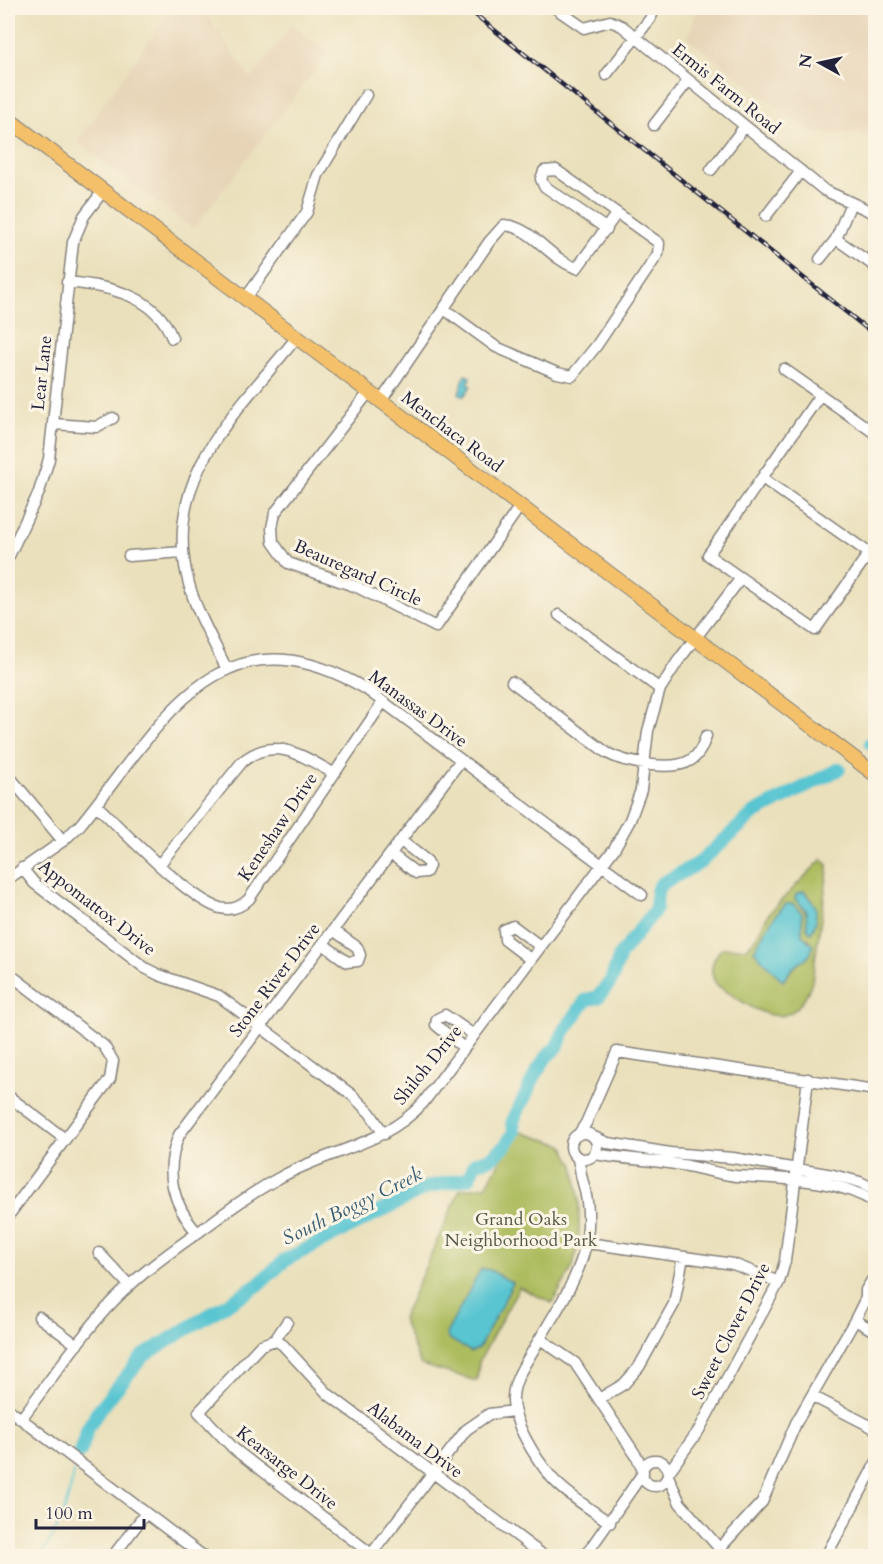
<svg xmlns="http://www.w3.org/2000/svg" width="883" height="1564" font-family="Cardo,serif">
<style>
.built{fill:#e7d4b7}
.green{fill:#adbc5f;stroke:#686f4d;stroke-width:1.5;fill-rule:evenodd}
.water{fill:#58c5d1;stroke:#3d7486;stroke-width:1.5}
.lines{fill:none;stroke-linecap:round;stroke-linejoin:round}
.stream{stroke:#58c5d1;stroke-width:2}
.river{stroke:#58c5d1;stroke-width:14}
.minor-casing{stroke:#86817c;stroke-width:13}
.major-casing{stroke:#86817c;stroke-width:16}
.minor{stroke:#fff;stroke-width:10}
.major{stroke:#f4c16a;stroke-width:14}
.rail-casing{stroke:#22223b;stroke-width:4.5}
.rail{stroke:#fcf5e5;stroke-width:2;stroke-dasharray:7;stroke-linecap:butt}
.labels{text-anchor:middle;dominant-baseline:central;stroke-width:6;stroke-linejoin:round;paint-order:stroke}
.street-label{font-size:18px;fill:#22223b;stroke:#fcf5e5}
.park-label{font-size:18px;fill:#535848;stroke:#fcf5e5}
.water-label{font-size:20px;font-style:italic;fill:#355b70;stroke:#fcf5e5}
</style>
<rect width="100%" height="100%" fill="#fcf5e5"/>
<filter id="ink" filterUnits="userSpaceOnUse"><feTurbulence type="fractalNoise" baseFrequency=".0167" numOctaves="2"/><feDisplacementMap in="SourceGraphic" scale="12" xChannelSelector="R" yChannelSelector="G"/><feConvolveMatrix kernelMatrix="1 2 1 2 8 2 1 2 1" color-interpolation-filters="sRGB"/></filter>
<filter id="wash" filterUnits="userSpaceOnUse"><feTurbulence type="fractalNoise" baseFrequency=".008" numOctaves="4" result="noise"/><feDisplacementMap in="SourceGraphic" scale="24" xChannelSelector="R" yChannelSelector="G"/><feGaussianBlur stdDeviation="1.35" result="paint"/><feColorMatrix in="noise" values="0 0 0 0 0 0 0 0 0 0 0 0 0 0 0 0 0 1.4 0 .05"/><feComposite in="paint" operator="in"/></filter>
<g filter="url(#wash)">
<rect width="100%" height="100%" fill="#eae0bc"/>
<path class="built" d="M172,8H202L251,78L292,25L328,53L193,229L77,142Z
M697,8H875V139L859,133H813L688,39Z"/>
<path class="green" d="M822,859L828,865V870L812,981C791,1042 754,1009 717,985C708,972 712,959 722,948H747L756,938L769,913ZM807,893L810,898L809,933L808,915L799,903ZM786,904L798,908L802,936L810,940L809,955L792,969L783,981L754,950C767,934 771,918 786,904Z
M517,1131L563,1145L574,1165L579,1197V1240L573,1267L552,1303L519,1287L479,1362L477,1381L421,1365L402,1319L460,1190L486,1186Z"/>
<path class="water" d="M465,375L470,377L468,385L471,386L464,396L459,393Z
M804,891L816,907V922L811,933L807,928L806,910L795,899L796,894Z
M786,904H793L802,913V935L813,945L810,955L792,968L783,981L754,951C763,934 772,918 786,904Z
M481,1269L490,1270L513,1283L479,1348L471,1352L448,1338L446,1334Z"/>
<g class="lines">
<path class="stream" d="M40,1556C60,1529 68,1504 74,1471"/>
<path class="river" d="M871,743L876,740
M80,1452L88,1428L98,1411L143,1356L258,1285L285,1260L428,1187L469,1178L475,1163L491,1158L506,1145L514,1132L513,1121L536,1073L546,1057L557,1047L563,1033L586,1000L598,997L611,981L620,955L656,909L657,891L661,884L699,863L753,814L839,769"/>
</g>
</g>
<g filter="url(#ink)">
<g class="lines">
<g class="minor-casing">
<path id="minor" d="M555,8L584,28L610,21L622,26L824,190L876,214
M606,75L650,19L655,8
M654,125L688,81
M711,170L745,126
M766,216L801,171
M607,229L544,186L541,179L544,171L556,170L617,213
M836,239L876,267
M820,259L836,239L851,203
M67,282C107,286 157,295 172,338
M245,299L307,212L318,175L366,95
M784,369L876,434
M369,392L275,513L272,528L273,542L288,563L357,587L436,627L520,506
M381,401L489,242L504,225C533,227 550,260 577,268L617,213L659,243L658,254L597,345L572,376L557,373L496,347L444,309
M54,424L96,427L113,418
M762,478L869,553L815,630L708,555L820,395
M129,556L183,552
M8,558L39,492L49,459L73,242L84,216L103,191
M559,615L660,689
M226,668C213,640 195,610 188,580C161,477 239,410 297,337
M512,682L607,753C625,763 673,772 691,760C700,754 703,745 706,736
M8,775L63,841
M96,805C123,830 188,899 220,908C232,911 241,907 249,899L383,702
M391,854L416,873L426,872L429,866L427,861L401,841
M159,865L242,762C274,735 303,756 333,773
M22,868L34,883L145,968L159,975L219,996L352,1095L370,1113L384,1134
M8,879L63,841L80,825C162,725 218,602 366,689L642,895
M323,944L347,962L358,961L360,955L357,947L333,930
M530,959L505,940L504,930L513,926L540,946
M8,973L104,1046L113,1061L110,1079L8,1216
M464,1048L436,1025L437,1019L445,1015L474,1035
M8,1096L65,1139
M571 1146a13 13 0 1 1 26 0a13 13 0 1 1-26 0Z
M578,1135L586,1123L617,1052L876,1090
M594,1137L608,1143L670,1153L733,1158L833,1175L860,1182L876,1190
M595,1154C623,1159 653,1160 682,1165C700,1168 718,1174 736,1176C782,1179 836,1177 876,1203
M577,1157C580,1164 580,1171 582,1179C603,1248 568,1290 535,1347C526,1363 514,1378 513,1397C512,1422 536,1459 552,1478C567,1495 591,1509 610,1523
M197,1233C172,1203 164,1172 179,1135L461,760
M588,1243L733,1264L779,1282
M99,1253L129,1285
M866,1298L872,1296L876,1290
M39,1317L77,1345
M855,1320L876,1332
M287,1322L275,1340L261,1345L199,1412L234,1449L374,1556
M540,1339L575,1363L637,1457L643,1471
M275,1340L283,1345L328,1394L544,1556
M812,1396L876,1429
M599,1399L624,1384L639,1367L674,1304L683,1257
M8,1409L203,1556
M21,1419C48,1383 75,1344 105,1310C132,1280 163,1257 196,1234C223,1214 249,1194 279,1178C327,1150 384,1146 423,1103L614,849L630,820L641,790L648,731L660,689L678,661L741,578
M642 1473a13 13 0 1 1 26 0a13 13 0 1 1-26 0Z
M668,1473L699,1430L779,1282L785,1261L808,1079
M668,1476L680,1503L726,1556
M720,1548L762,1502L796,1423L855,1320L866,1298V1290L876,1274
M113,1556L146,1513
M370,1556L466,1430L489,1414L514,1411
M585,1556L643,1473
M826,1556L876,1463"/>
</g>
<g class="major-casing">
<path id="major" d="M8,119L876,775"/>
</g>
<use href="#minor" class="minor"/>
<use href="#major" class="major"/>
<g class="rail-casing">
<path id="rail" d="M467,8L876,336"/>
</g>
<use href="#rail" class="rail"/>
</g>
</g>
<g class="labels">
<g class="street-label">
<text transform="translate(726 89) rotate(39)">Ermis Farm Road</text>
<text transform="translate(42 373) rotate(-84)">Lear Lane</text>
<text transform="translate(452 432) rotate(37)">Menchaca Road</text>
<text transform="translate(358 573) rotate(24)">Beauregard Circle</text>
<text transform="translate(418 709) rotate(36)">Manassas Drive</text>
<text transform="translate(278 827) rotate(-56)">Keneshaw Drive</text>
<text transform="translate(97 908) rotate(38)">Appomattox Drive</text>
<text transform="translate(275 980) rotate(-53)">Stone River Drive</text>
<text transform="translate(428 1065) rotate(-51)">Shiloh Drive</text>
<text transform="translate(731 1331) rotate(-63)">Sweet Clover Drive</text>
<text transform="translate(415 1440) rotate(37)">Alabama Drive</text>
<text transform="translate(287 1468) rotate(38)">Kearsarge Drive</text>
</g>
<g class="park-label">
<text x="521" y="1219">Grand Oaks<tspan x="521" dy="21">Neighborhood Park</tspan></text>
</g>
<g class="water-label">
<text transform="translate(352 1206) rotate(-26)">South Boggy Creek</text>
</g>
</g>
<rect width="883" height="1564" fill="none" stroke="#fcf5e5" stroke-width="30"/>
<g transform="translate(820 63) rotate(278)" stroke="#fcf5e5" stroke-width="4.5" paint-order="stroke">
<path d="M0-4.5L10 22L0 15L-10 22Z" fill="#22223b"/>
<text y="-9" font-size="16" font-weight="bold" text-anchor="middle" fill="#22223b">N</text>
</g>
<path d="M36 1519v9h108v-9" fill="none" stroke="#22223b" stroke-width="3"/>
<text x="45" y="1519" font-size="18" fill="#22223b" stroke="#fcf5e5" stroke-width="4.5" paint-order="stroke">100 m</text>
</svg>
